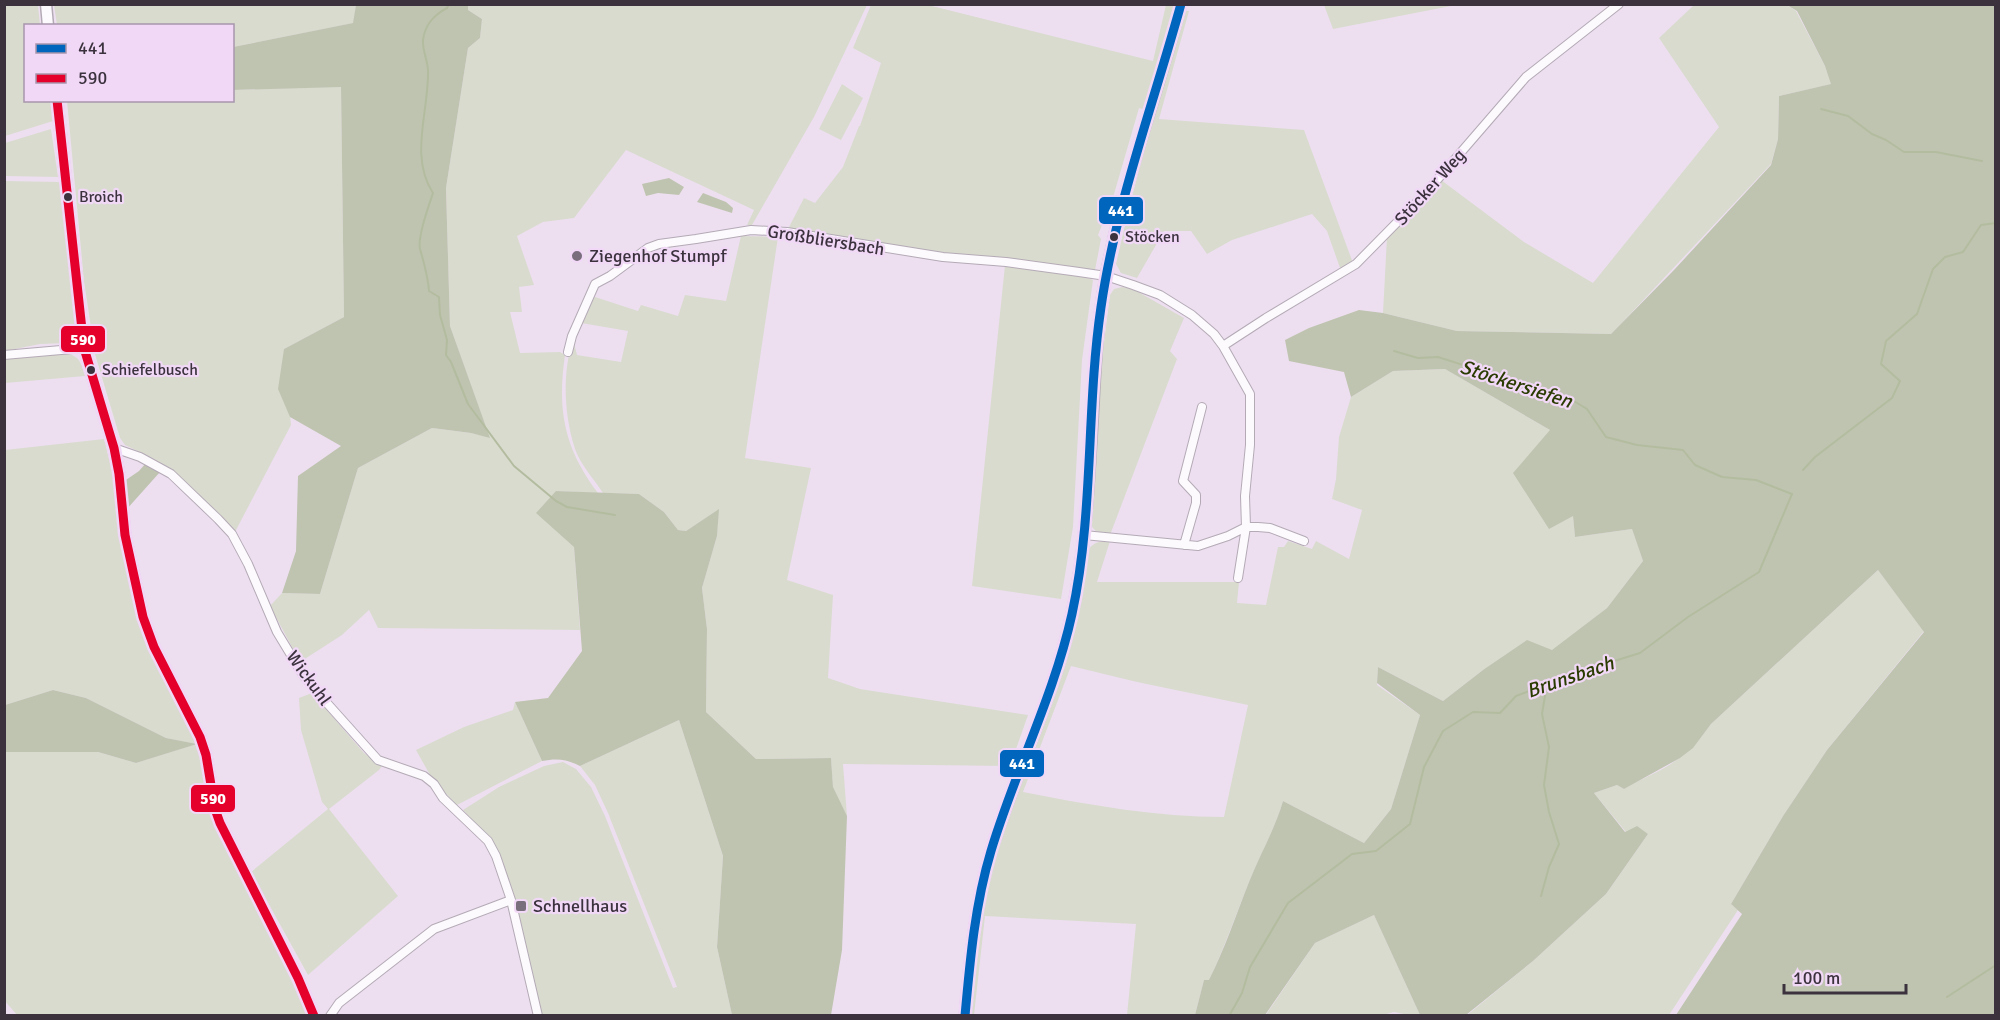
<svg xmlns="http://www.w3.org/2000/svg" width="2000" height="1020" font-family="Signika,sans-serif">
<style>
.green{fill:#d9dbcf;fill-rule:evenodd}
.forest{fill:#bfc4b0}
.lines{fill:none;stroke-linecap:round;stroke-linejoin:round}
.stream{stroke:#b3bc9f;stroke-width:2}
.street-casing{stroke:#b4aab6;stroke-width:10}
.secondary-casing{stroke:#b4aab6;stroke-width:13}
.street{stroke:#fcfafd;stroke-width:8}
.secondary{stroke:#fcfafd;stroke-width:10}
.bus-1-casing{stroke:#f1d8f7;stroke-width:14}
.bus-2-casing{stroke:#f1d8f7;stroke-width:14}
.bus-1{stroke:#0065bd;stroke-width:9}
.bus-2{stroke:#e4002b;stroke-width:9}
.bus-dot{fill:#3b323e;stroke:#f1d8f7;stroke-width:2}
.poi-dot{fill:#796f7c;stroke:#f1d8f7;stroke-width:2}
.labels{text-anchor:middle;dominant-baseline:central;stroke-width:4.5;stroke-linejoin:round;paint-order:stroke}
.bus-label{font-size:16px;fill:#3b323e;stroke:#f1d8f7;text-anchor:start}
.street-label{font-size:18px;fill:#3b323e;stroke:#f1d8f7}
.poi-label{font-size:18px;fill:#3b323e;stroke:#f1d8f7;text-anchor:start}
.water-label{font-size:20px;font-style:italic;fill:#2b3c02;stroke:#f1d8f7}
.line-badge{stroke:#f1d8f7;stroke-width:2}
.badge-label{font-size:16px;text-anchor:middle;font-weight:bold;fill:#fff}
</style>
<rect width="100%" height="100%" fill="#eddff0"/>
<path class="green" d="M5,4L38,5L40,25L26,26V100L51,101L53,121L5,136Z
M54,5H356L354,23L233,47L232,26L57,25Z
M468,5H867L814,117L752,225H747L754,210L626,150L574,218L543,222L517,236L534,285L519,287L522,312H510L520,353L560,352L565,355C557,410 564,448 598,493L556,491L574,547L580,630L378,628L369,610L342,635L300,662L270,606L282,593L320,594L358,468L432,428L471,433L489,437L450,326L446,188L468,48L480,38L482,19L468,10Z
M871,5H928L1153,61L1166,5H1174L1146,110L1139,108L1105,225H1102L1098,235L1101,239L1095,270L858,243L788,229L804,198L815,203L843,167L859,126H860L881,63L853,48Z
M1456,5L1333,29L1324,5L1456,4Z
M1694,5H1787L1796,11L1825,66L1832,84L1779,96L1778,139L1771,164L1618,327L1611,334L1457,331L1383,313L1387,237L1441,180L1524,242L1593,283L1719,127L1659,38Z
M1184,11H1189L1159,119L1304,130L1353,263L1340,268L1327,231L1312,214L1232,240L1207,254L1191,231H1164L1137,278L1121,273L1116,264C1135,179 1159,95 1184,11Z
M842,84L863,98L841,140L819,129Z
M341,86L344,317L284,349L291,425L235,532L186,482L156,460L125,445L120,438L95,354L84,281L67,101L232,100L233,90Z
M51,129L58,177L5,176V143Z
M5,181L60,182L76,333L67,343L40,344L5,351Z
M741,236L778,237L745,458L811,468L787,580L833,595L828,678L860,689L1028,715L1010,766L843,764L847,816L833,790L831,758L756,759L706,712L707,629L702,588L717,536L718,510L686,531L678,530L664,512L639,494L603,493C594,479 580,464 575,449C564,415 562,374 573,339L577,355L621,362L628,331L581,323L591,299L595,297L638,311L641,305L678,316L685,295L726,301Z
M1005,265L1081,275L1093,280L1082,360L1073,527L1061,599L972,586Z
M1122,287L1133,289L1184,318L1170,351L1177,359L1110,535C1100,534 1093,532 1090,522L1097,398L1110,295L1114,289Z
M63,353C80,356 80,360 85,376L5,383L4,359Z
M1445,369L1550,430L1573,516L1575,537L1632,529L1643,561L1607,608L1552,651L1483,670L1443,701L1378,667L1377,685L1420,715L1391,809L1364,843L1283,801C1275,829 1260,855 1249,882C1236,915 1224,948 1209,981L1204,980L1195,1015H1127L1136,924L985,916L974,1015L970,1016L979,915L995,854L1088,550C1094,542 1099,541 1110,541L1097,582H1239L1237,603L1266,605L1278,547H1284L1288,541L1312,549L1316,541L1349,559L1362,510L1332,499L1336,479L1339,437L1351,397L1393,371ZM1071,666L1137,682L1248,705L1224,817C1157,817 1089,805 1023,792Z
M104,439L116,487L146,640L197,744L213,823L309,1015H17L4,1000L5,752H98L136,763L196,744L166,738L86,698L53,690L5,705V450Z
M1878,570L1924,631L1827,750L1783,816L1731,904L1738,910L1669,1015L1466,1016L1533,961L1606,894L1648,834L1626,832L1594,793L1617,785L1624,789C1638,780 1653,775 1666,767C1686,755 1697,742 1711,724Z
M312,693L364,753L382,766L379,770L329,809L398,896L308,975L251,872L328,809L322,802L301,730L299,698Z
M515,702L542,761L457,805L454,803L430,775L416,750L464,727L513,710Z
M679,720L723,856L717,947L732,1015H542L515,903L490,840L463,810L499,787L544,766L563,762L576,769L591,787L605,816L673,988L677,987L608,813L595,785L580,766Z
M1374,915L1420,1015H1408L1394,1012L1379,1016H1265L1315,943Z"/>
<path class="forest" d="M356,5H468V10L482,19L480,38L468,48L446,188L450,326L490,438L471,433L432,428L358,468L320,594L282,593L296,551L298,476L341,446L290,417L278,389L284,349L344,317L341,87L233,90V47L353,23Z
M1787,5H1995V1015H1676L1742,914L1731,904L1783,816L1827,750L1924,632L1878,570L1711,724L1693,748L1680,758L1624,789L1617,785L1594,793L1625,832L1637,826L1648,834L1606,894L1533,961L1466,1015H1420L1374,915L1315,943L1265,1015H1195L1204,980H1209C1225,948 1236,915 1249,882C1260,854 1275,829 1283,801L1364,843L1391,809L1420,715L1377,683L1378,667L1443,701L1483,670L1527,640L1552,650L1607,608L1643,561L1632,529L1575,537L1573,516L1549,529L1513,473L1550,430L1445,369L1393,371L1351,397L1344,372L1289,361L1285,340L1309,328L1359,310L1383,313L1457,331L1611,334L1674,270L1771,165L1778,139L1779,96L1831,84L1825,66L1797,11Z
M669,178L684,187L679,195L658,193L646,196L642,184Z
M703,193L726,202L733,208L732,213L697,202Z
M146,463L160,472L126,510L123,482L139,471Z
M556,491L639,494L664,512L678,530L686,531L719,509L717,536L702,588L707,629L706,712L756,759L831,758L833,787L847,816L842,950L831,1015H732L717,947L723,856L679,720L580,766C566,759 557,758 542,761L515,702L548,698L582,651L574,547L536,513Z
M53,690L86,698L166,738L197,744L136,763L98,752H5V705Z"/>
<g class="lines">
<path class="stream" d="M449,4L447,8C434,15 425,24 423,40C422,50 428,61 428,71C429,112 409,156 433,193C429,205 417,237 420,249C424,263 428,276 429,291L439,297L440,315L447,340L446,355L451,362L468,404L514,466L556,501L567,507L615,515
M1821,109L1848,116L1872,134L1886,140L1904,152H1936L1982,161
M1803,470L1815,457L1892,398L1900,381L1881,364L1886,341L1917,314L1933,269L1945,257L1963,252L1981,225L1996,223
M1541,896L1549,867L1559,844L1549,812L1544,785L1549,747L1542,714L1547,684
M1947,997L1996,965
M1229,1016L1242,993L1250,967L1288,903L1352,854L1376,851L1410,824L1424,767L1443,731L1473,712L1500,713L1516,696L1582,671L1640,653L1688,617L1759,572L1792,494L1756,480L1722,477L1695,465L1683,450L1637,445L1606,437L1587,409L1569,398L1544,397L1528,388L1495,381L1485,372L1438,357L1418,358L1394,351"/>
<g class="street-casing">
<path id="street" d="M1223,346L1266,318L1356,264L1424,195L1526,77L1619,4
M568,352L572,336L595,284L610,276L648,248L659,244L696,239L751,230L787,232L943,257L1006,262L1079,272L1106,276L1133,285L1160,295L1192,315L1214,334L1223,346L1250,394V445L1245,496L1246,527L1238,578
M4,355L84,348
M114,448L140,457L171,474L218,519L232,534L248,564L277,632L303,675L326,702L378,760L424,776L434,784L443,798L488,841L496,856L511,900L538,1016
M1084,535L1198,546L1228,536L1246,527H1258L1270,528L1304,541
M1184,545L1196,503V495L1183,481L1202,407
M330,1016L339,1003L434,929L511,900"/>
</g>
<g class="secondary-casing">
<path id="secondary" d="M46,4L48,26
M57,100L84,348L114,448L119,474L125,535L143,617L154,647L200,737L206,755L215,809L220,823L298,978L314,1016
M965,1016C970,960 975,905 991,851C1016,771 1054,696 1072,614C1086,547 1089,479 1093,411C1095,377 1096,342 1101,307C1115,203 1155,105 1181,4"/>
</g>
<use href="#street" class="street"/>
<use href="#secondary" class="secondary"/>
<g class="bus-1-casing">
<path id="bus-1" d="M965,1016C970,960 975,904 991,851C1015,771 1054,696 1072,614C1094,513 1086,409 1101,307C1116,204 1153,105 1181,4"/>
</g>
<g class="bus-2-casing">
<path id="bus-2" d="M57,100L84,348L114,448L119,474L125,535L143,617L154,647L200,737L206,755L215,809L220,823L298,978L314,1016"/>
</g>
<use href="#bus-1" class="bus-1"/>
<use href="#bus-2" class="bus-2"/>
</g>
<g class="bus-dot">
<circle cx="68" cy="197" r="5"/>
<circle cx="1114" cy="237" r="5"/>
<circle cx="91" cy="370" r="5"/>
</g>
<g class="poi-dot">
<circle cx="577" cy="256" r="6"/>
<rect x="515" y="900" width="12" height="12" rx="3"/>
</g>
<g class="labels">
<g class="bus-label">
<text x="79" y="197">Broich</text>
<text x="1125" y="237">Stöcken</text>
<text x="102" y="370">Schiefelbusch</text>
</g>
<g class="street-label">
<text transform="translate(1430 187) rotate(-48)">Stöcker Weg</text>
<text transform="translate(826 240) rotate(9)">Großbliersbach</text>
<text transform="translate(309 678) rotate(54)">Wickuhl</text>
</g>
<g class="poi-label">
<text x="589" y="256">Ziegenhof Stumpf</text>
<text x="533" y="906">Schnellhaus</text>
</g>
<g class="water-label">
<text transform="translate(1516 384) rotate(18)">Stöckersiefen</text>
<text transform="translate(1570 677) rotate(-19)">Brunsbach</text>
</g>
</g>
<g class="line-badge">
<rect x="1098" y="196" width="46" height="29" rx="6" fill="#0065bd"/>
<rect x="60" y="325" width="46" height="28" rx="6" fill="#e4002b"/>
<rect x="999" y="749" width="46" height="29" rx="6" fill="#0065bd"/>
<rect x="190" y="784" width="46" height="29" rx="6" fill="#e4002b"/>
</g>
<g class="badge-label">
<text x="1121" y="216">441</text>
<text x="83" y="345">590</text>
<text x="1022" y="769">441</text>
<text x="213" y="804">590</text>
</g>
<rect width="2000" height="1020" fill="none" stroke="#3b323e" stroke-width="12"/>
<rect x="24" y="24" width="210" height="78" fill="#f1d8f7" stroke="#a896ad" stroke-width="1.5"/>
<rect x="36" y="44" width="30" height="9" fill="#0065bd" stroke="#a896ad" stroke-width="1.5"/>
<text x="78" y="54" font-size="18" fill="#3b323e">441</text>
<rect x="36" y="74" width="30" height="9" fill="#e4002b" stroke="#a896ad" stroke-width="1.5"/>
<text x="78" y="84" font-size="18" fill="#3b323e">590</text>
<path d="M1784 984v9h122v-9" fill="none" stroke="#3b323e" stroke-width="3"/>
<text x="1793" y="984" font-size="18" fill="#3b323e" stroke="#f1d8f7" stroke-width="4.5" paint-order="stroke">100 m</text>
</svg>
